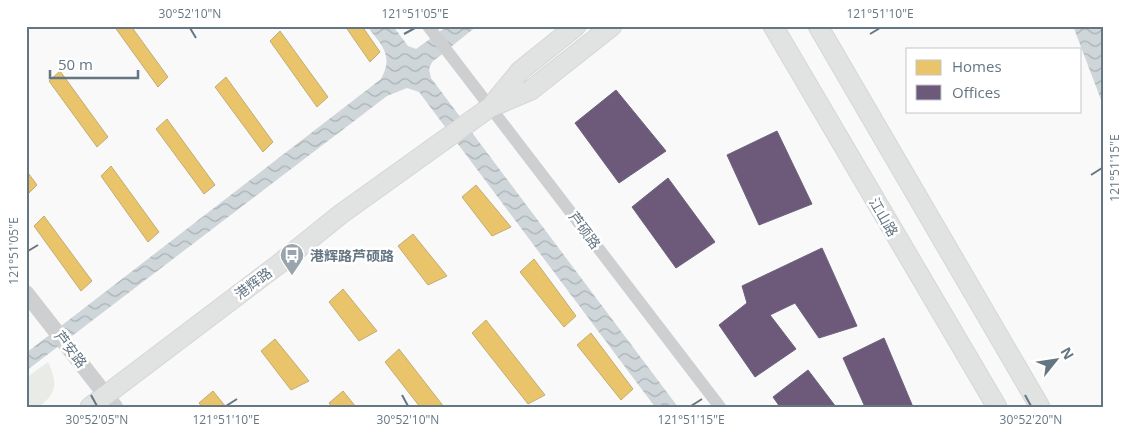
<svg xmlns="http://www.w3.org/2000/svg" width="1129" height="433" font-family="'Open Sans','Noto Sans SC',sans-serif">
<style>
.green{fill:#e8ebe6}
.water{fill:url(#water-waves)}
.homes{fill:#e9c46a;stroke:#c1ad72}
.offices{fill:#6d597a;stroke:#6b627d}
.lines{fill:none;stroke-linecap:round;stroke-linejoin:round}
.secondary-casing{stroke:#d5d6d7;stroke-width:21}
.minor{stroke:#cecfd0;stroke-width:12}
.tertiary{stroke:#cecfd0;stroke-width:16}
.secondary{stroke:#e1e2e2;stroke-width:19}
.ticks{fill:none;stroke:#657683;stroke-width:2}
.labels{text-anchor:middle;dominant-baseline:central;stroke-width:5;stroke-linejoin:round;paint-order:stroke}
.street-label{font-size:14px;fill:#657683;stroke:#fff}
.poi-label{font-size:14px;font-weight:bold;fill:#657683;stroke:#fff;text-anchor:start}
.neatline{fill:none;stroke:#657683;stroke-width:2}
.ticks-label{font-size:12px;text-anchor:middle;fill:#657683}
</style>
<defs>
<pattern id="water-waves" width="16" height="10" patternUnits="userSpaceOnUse" patternTransform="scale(1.25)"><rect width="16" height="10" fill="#ced6d9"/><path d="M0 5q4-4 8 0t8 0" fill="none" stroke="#abb2b5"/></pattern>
</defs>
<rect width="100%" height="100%" fill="#f9f9f9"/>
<path class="green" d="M48,362C57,382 58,392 39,407H26V378Z"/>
<path class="water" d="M367,26H393L408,46L416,49L448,26H477L432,62L429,69L431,78L678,407H655L419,92L407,88L387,96L26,371V353L381,79C394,55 382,46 367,26Z
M1073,26H1103V105Z"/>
<path class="homes" d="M114,26H131L168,77L158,87Z
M345,26H362L380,52L370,62Z
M280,31L328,97L317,107L270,41Z
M60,71L108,137L97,147L49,81Z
M226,77L273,142L263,152L215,87Z
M167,119L215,185L204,194L156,129Z
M111,166L159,232L148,242L101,176Z
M26,170L37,185L27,195H26Z
M476,185L511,227L492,236L462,197Z
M44,216L92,281L81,291L34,226Z
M413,234L447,276L428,285L398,246Z
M534,259L576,316L564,327L520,272Z
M343,289L377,331L359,341L329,302Z
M486,320L545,395L528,404L472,333Z
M591,333L633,389L621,400L577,345Z
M275,339L309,381L291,390L261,351Z
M399,349L444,407H420L385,362Z
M213,391L226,407H202L199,403Z
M343,391L356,407H332L329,403Z"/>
<path class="offices" d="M616,90L666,151L619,183L575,123Z
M777,131L812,204L759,225L727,155Z
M668,178L715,242L676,268L632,207Z
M822,248L857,326L819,338L795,303L770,315L796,349L755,377L719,325L747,303L742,286Z
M884,338L913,407H865L843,358Z
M808,370L836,407H780L773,397Z"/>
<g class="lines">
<g class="secondary-casing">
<path id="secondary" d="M773,26L997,407
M818,26L1040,407
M492,105L520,71L576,26
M90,407L279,264L341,214L489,108L531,90L612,26"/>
</g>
<path class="minor" d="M428,26L720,407"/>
<path class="tertiary" d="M26,293L115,407"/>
<use href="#secondary" class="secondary"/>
</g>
<path class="ticks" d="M190,28L196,38M404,34L415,28M870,34L880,28M1091,175L1102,168M28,251L38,245M91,395L97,406M402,395L408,406M1025,395L1031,406M226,406L237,399M691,406L702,399"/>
<defs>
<g id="bus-pin" transform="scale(1.25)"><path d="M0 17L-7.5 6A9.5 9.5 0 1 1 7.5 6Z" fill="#99a4ac" stroke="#fff"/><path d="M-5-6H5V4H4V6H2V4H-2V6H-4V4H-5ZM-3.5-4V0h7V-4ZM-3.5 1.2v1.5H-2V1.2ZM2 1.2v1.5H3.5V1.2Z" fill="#fff"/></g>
</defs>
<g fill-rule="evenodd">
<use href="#bus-pin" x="292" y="255"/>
</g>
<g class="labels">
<g class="street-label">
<text transform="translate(884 217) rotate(60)">江山路</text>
<text transform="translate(585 230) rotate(53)">芦硕路</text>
<text transform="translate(253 283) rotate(-37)">港辉路</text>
<text transform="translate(71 349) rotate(52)">芦安路</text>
</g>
<g class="poi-label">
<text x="310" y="255">港辉路芦硕路</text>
</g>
</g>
<rect width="1129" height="433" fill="none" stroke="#ffffff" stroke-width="55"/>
<rect x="906" y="48" width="175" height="65" fill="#ffffff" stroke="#c1c8cd"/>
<rect x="916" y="60" width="25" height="15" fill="#e9c46a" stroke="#c1c8cd"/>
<text x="952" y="72" font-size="15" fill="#657683">Homes</text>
<rect x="916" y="85" width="25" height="15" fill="#6d597a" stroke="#c1c8cd"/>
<text x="952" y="98" font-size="15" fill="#657683">Offices</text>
<g transform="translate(1056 360) rotate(60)" stroke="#ffffff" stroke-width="4" paint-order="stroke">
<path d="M0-4L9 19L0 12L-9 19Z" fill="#657683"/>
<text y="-8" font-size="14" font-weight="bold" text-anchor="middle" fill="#657683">N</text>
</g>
<path d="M50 70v8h88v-8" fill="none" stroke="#657683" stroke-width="2.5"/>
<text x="58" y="70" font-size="15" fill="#657683" stroke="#ffffff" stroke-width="4" paint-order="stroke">50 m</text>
<rect x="28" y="28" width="1074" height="378" class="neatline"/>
<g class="ticks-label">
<text x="190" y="18">30°52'10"N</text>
<text x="415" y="18">121°51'05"E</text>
<text x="880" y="18">121°51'10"E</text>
<text transform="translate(1115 168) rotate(-90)" y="4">121°51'15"E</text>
<text transform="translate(14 251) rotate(-90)" y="4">121°51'05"E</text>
<text x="97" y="424">30°52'05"N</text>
<text x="226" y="424">121°51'10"E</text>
<text x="408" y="424">30°52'10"N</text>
<text x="691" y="424">121°51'15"E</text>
<text x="1031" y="424">30°52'20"N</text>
</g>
</svg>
